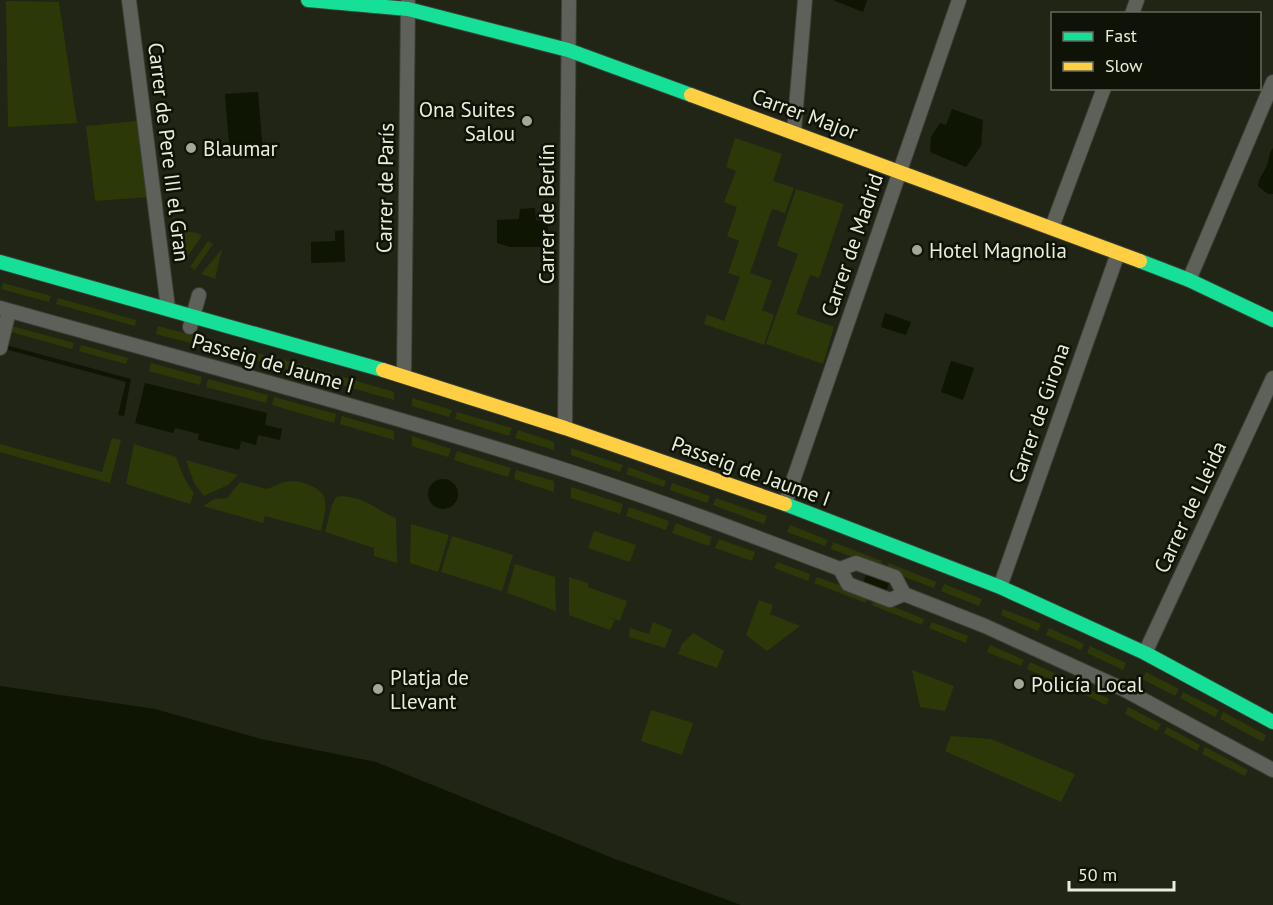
<svg xmlns="http://www.w3.org/2000/svg" width="1273" height="905" font-family="'PT Sans',sans-serif">
<style>
.green{fill:#2d3809}
.water{fill:#0e1502}
.lines{fill:none;stroke-linecap:round;stroke-linejoin:round}
.street-casing{stroke:#3b3f34;stroke-width:16}
.fast-casing{stroke:#3b3f34;stroke-width:16}
.slow-casing{stroke:#3b3f34;stroke-width:16}
.street{stroke:#5e605a;stroke-width:14}
.fast{stroke:#16e098;stroke-width:14}
.slow{stroke:#ffcf43;stroke-width:14}
.poi-dot{fill:#a2a897;stroke:#0e1207;stroke-width:2}
.labels{text-anchor:middle;dominant-baseline:central;stroke-width:5;stroke-linejoin:round;paint-order:stroke}
.poi-label{font-size:21px;fill:#e8eedd;stroke:#0e1207;text-anchor:start}
.street-label{font-size:21px;fill:#e8eedd;stroke:#0e1207}
</style>
<rect width="100%" height="100%" fill="#202516"/>
<path class="green" d="M6,1L59,2L77,123L8,127Z
M137,121L149,197L95,201L86,126Z
M735,138L782,154L773,181L794,188L785,213L772,209L750,273L772,281L762,310L774,315L764,345L704,324L707,315L724,321L740,277L728,273L739,241L727,236L737,207L724,202L736,171L726,167Z
M796,189L844,204L819,278L810,275L796,314L834,327L823,364L766,344L798,254L777,246Z
M180,231L197,233L202,236L184,261Z
M208,241L213,244L195,270L190,267Z
M222,249L215,279L201,274Z
M3,283L51,296L49,302L1,289Z
M58,298L136,320L135,326L56,304Z
M12,326L74,343L72,349L11,332Z
M158,326L208,339L206,347L156,334Z
M213,341L271,357L269,364L211,349Z
M81,345L128,358L126,364L79,351Z
M277,358L334,374L332,382L275,366Z
M151,363L202,377L200,385L149,371Z
M340,376L394,392V400L338,384Z
M208,379L268,395L266,403L206,387Z
M274,397L336,414L334,423L272,405Z
M412,398L452,410L449,417L412,406Z
M457,412L512,428L509,436L455,419Z
M342,416L394,431V440L340,424Z
M518,430L554,442V450L515,438Z
M412,436L451,449L448,457L412,446Z
M112,438L121,440L110,483L0,452V444L102,472Z
M134,444L176,457C181,470 185,482 194,493L190,504L126,484Z
M571,448L623,465L620,472L571,455Z
M457,451L511,468L508,477L454,460Z
M186,460L238,475L228,485L204,496L194,483Z
M629,467L666,481L664,487L626,474Z
M516,470L554,481V492L514,479Z
M296,481C331,490 328,500 321,531L265,516L263,523L203,506L214,499L227,498L240,482L267,489L284,482Z
M672,483L710,496L707,503L670,490Z
M571,487L623,504L620,514L571,498Z
M341,496C368,498 374,509 396,518L397,563L374,556V548L325,532L332,505L336,497Z
M716,498L767,516L764,524L713,505Z
M629,507L669,521L666,530L626,516Z
M676,523L712,537L709,546L672,533Z
M411,524L449,535L438,572L410,563Z
M790,525L828,540L825,546L787,532Z
M594,531L636,545L630,562L588,548Z
M452,536L513,555L502,591L441,572Z
M719,539L755,552L752,561L715,548Z
M833,542L882,561L880,567L831,549Z
M777,562L810,574L808,581L774,568Z
M889,563L936,582L934,588L886,570Z
M515,564L555,577L556,611L507,593Z
M569,577L588,583V587L627,601L620,621L606,616L615,620L610,630L569,615Z
M817,577L869,596L866,603L814,583Z
M944,584L982,599L979,606L941,591Z
M875,599L924,619L922,625L872,605Z
M759,600L773,605L770,614L800,626L767,651L746,635Z
M1003,609L1041,624L1038,631L1001,615Z
M653,622L672,630L665,648L629,637L630,628L649,634Z
M932,622L968,636L966,643L929,628Z
M1049,628L1084,644L1081,650L1046,635Z
M693,633L724,651L717,668L678,654L682,644Z
M990,645L1024,660L1021,666L987,652Z
M1090,646L1126,663L1123,670L1087,653Z
M1030,662L1067,679L1064,685L1027,669Z
M912,670L954,686L945,711L920,707Z
M1146,672L1179,689L1175,696L1142,679Z
M1074,682L1109,699L1106,705L1071,688Z
M1183,692L1219,710L1215,717L1180,698Z
M1128,707L1161,724L1157,731L1125,714Z
M651,710L693,723L682,755L641,741Z
M1223,712L1266,735L1263,742L1220,719Z
M1167,727L1200,745L1197,751L1164,733Z
M951,736L991,739L1075,774L1061,802L945,751Z
M1205,747L1248,770L1245,776L1202,754Z"/>
<path class="water" d="M833,0H867L863,12Z
M258,92L263,152L230,154L225,94Z
M952,109L983,120L981,146L966,167L930,152L931,137L940,123L946,125Z
M1273,148V194H1268L1258,186C1259,178 1263,174 1266,167C1270,160 1268,154 1273,148Z
M535,208L536,220L548,221V238L543,247H510L497,243V220L519,219L520,209Z
M344,230L345,262L311,263V242L335,241V231Z
M885,313L911,322L906,335L881,327Z
M6,345L131,379L124,416L118,415L126,382L5,349Z
M951,361L974,368L963,400L941,392Z
M145,383L267,413L265,425L282,429L280,440L258,435L256,445L241,441L239,450L198,440L199,434L175,428L173,433L135,423Z
M428 494a15 15 0 1 1 30 0a15 15 0 1 1-30 0Z
M866,574L889,583L886,592L863,583Z
M0,686L155,709L261,739L376,762L615,859L741,905H0Z"/>
<g class="lines">
<g class="street-casing">
<path id="street" d="M129,0L168,308
M1132,14L1137,0
M794,132L805,0
M1052,227L1104,88
M1189,280L1273,82
M0,308C188,361 377,410 562,469C656,499 748,534 840,569L848,584L890,600L904,594L985,626L1125,690L1273,770
M190,327L199,295
M0,348L9,311
M404,376L408,2
M565,428L569,0
M785,504L959,0
M840,569L856,563L895,577L904,594
M1000,587L1118,253
M1145,653L1273,378"/>
</g>
<g class="fast-casing">
<path id="fast" d="M308,0L408,9L568,50L691,95
M1140,261L1189,280L1273,320
M0,262L383,370
M785,504L1000,587L1145,653L1273,722"/>
</g>
<g class="slow-casing">
<path id="slow" d="M691,95L1140,261
M383,370L565,428L785,504"/>
</g>
<use href="#street" class="street"/>
<use href="#fast" class="fast"/>
<use href="#slow" class="slow"/>
</g>
<g class="poi-dot">
<circle cx="527" cy="121" r="6"/>
<circle cx="191" cy="148" r="6"/>
<circle cx="917" cy="250" r="6"/>
<circle cx="1019" cy="684" r="6"/>
<circle cx="378" cy="689" r="6"/>
</g>
<g class="labels">
<g class="poi-label">
<text x="515" y="109" text-anchor="end">Ona Suites<tspan x="515" dy="24">Salou</tspan></text>
<text x="203" y="148">Blaumar</text>
<text x="929" y="250">Hotel Magnolia</text>
<text x="390" y="677">Platja de<tspan x="390" dy="24">Llevant</tspan></text>
<text x="1031" y="684">Policía Local</text>
</g>
<g class="street-label">
<text transform="translate(805 114) rotate(20)">Carrer Major</text>
<text transform="translate(169 152) rotate(83)">Carrer de Pere III el Gran</text>
<text transform="translate(385 188) rotate(-89)">Carrer de París</text>
<text transform="translate(546 214) rotate(-90)">Carrer de Berlín</text>
<text transform="translate(852 245) rotate(-71)">Carrer de Madrid</text>
<text transform="translate(273 363) rotate(16)">Passeig de Jaume I</text>
<text transform="translate(1039 413) rotate(-71)">Carrer de Girona</text>
<text transform="translate(751 471) rotate(20)">Passeig de Jaume I</text>
<text transform="translate(1190 507) rotate(-65)">Carrer de Lleida</text>
</g>
</g>
<rect x="1051" y="12" width="210" height="78" fill="#0e1207" stroke="#656a5d" stroke-width="1.5"/>
<rect x="1063" y="32" width="30" height="9" fill="#16e098" stroke="#656a5d" stroke-width="1.5"/>
<text x="1105" y="42" font-size="18" fill="#e8eedd">Fast</text>
<rect x="1063" y="62" width="30" height="9" fill="#ffcf43" stroke="#656a5d" stroke-width="1.5"/>
<text x="1105" y="72" font-size="18" fill="#e8eedd">Slow</text>
<path d="M1069 881v9h105v-9" fill="none" stroke="#e8eedd" stroke-width="3"/>
<text x="1078" y="881" font-size="18" fill="#e8eedd" stroke="#0e1207" stroke-width="4.5" paint-order="stroke">50 m</text>
</svg>
